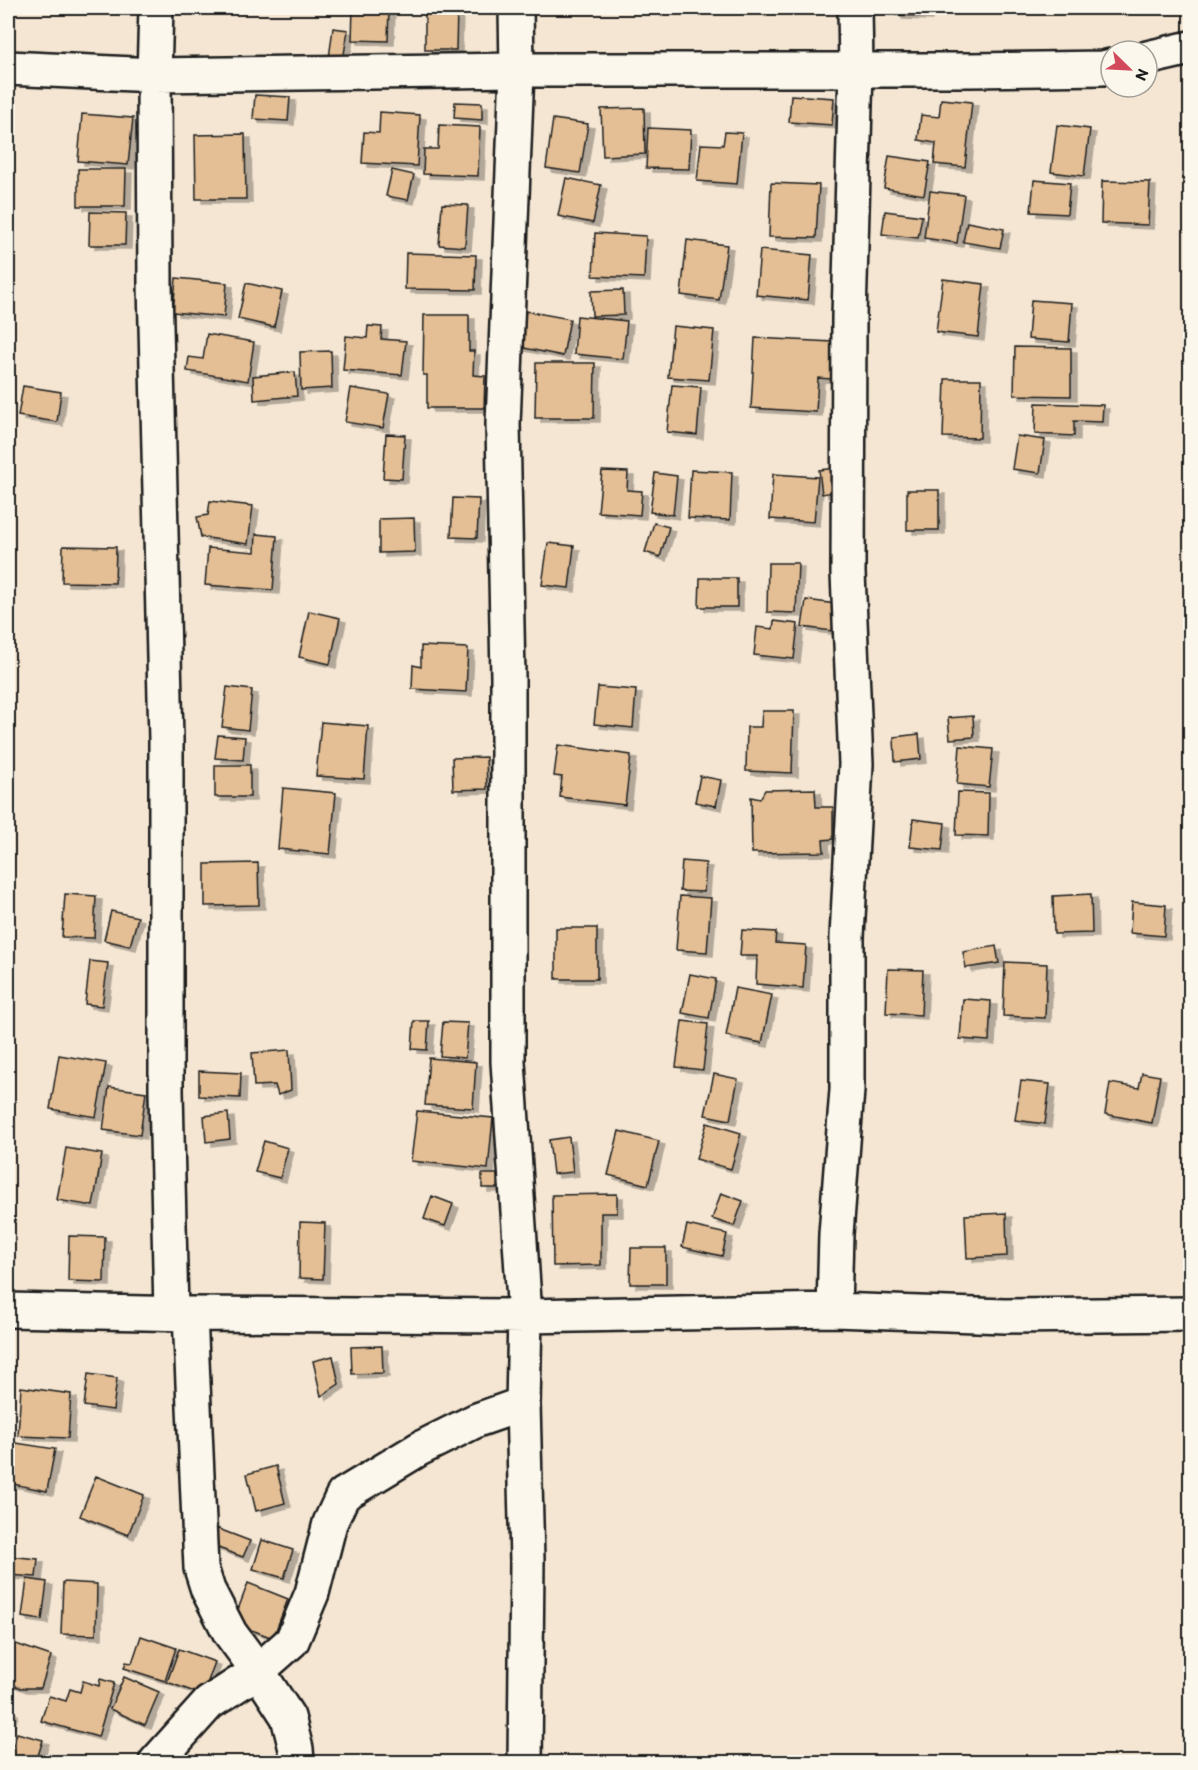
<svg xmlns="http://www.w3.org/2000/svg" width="1198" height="1770" font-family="Itim,sans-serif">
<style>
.building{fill:#e4bf95;stroke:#1c1c1c;stroke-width:1.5;filter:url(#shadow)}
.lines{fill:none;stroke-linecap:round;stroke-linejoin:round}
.minor-casing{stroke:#1c1c1c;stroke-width:38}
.minor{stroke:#fbf7ec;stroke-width:33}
</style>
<defs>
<filter id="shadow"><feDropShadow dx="6" dy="4" stdDeviation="0" flood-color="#0004"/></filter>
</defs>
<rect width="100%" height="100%" fill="#f4e6d2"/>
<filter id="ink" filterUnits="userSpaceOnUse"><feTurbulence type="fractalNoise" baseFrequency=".0167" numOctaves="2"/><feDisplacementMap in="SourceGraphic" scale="12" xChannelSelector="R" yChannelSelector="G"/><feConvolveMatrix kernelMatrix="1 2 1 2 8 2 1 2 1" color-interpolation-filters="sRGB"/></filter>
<g filter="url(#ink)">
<path class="building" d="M353,8H389L388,41L352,40Z
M897,8H926V16L896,15Z
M425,9H457L456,50H425Z
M333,28L348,30L343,60L329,58Z
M255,95L290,97L288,121L253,119Z
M791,95L834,98L832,125L789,122Z
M941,99L972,102L965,167L934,164L936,143L918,140L921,115L939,117Z
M455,102L482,103V120L454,118Z
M644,108L645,154L603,156L601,109Z
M380,112L420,115L417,166L362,163L364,132L379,133Z
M82,114L133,118L128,165L78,161Z
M553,119L588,124L580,173L546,168Z
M439,125L480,127L478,176L423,174L424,149H438Z
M1057,125L1090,129L1084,176L1051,172Z
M648,128L691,130L689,169L646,168Z
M725,132L742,133L737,184L697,181L701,144L723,145Z
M245,134L246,199H196L195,135Z
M889,156L930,162L924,195L884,188Z
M78,169H126L125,206H78Z
M392,170L414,175L408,200L386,196Z
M566,178L601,185L593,223L558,216Z
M1034,180L1070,183L1067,214L1031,212Z
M1102,181L1150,182L1148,225L1101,223Z
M771,183L819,185L816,238L769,237Z
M930,191L964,195L957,243L924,238Z
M442,204L468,205L465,247L439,245Z
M885,211L922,216L918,238L882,234Z
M90,212L126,213L125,245H89Z
M967,222L1004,229L1000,248L963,242Z
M595,233L646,236L644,278L593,276Z
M687,240L727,245L719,300L681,295Z
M760,250L812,255L808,300L756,295Z
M406,253L476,255L475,290L405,289Z
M176,278L227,283L224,317L173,312Z
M943,279L984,284L978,337L936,332Z
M246,283L282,291L274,327L238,319Z
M623,290L624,315L592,316L591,291Z
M1031,300L1072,303L1069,342L1028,339Z
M526,311L570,319L563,356L519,347Z
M424,315H469V351H474L473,375L485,376L484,408H427V375H423Z
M577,316L627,321L623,359L574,354Z
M368,326L382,327L381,339L406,341L402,375L343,370L346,336L367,338Z
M673,326L714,330L709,380L668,377Z
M207,334L254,342L248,381L187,371L189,357L203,359Z
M755,338L833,342L831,379L818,378L816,412L751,408Z
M1015,347L1071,348V396L1014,395Z
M331,351L332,388L301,390L300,352Z
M536,363H595L594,418H535Z
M295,372L297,396L254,400L253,376Z
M945,379H981L980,438L943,437Z
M672,385L701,387L697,435L667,432Z
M23,386L61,392L57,422L18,416Z
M351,388L389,394L383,428L345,422Z
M1036,403L1103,405L1102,422L1074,421V436L1035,434Z
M386,434L405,435L402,479L383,478Z
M1017,436L1045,440L1040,473L1012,469Z
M837,468L840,491L822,494L819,470Z
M691,470L732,472L730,520L688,518Z
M602,471L628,472L627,490L642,491L640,515L598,512Z
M655,473L677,476L673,515L650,512Z
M773,474L818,477L814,522L770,519Z
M907,490H939V530H907Z
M453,498L479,499L477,538L451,537Z
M210,501L253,506L248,544L201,537L197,517L208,515Z
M414,518L415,552L379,553V519Z
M654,523L669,527L660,557L645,552Z
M256,534L277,536L273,590L205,585L208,548L255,552Z
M548,543L574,546L569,588L542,585Z
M63,546L116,547L115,583L62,582Z
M768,563H798L796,613L767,612Z
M700,578H737V607H699Z
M806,600L836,604L832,631L802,627Z
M309,611L340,618L330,664L299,657Z
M774,621L798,624L794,659L754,655L757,627L773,629Z
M421,646L468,648L466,692L412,689L413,665L421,667Z
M227,687L252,690L248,730L222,727Z
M598,687L636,690L633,728L594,724Z
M762,711H794L792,773L746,771L747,727H761Z
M973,716L974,737L950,739L948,718Z
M321,722L368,726L364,779L316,776Z
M919,734L921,759L895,762L894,737Z
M218,735L245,737L243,760L215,758Z
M558,745L631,755L625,805L560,797L562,777L554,776Z
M960,746L993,749L989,787L957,784Z
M486,757L487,789L453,790L452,758Z
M215,765H250V797H215Z
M700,776L721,780L716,806L695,802Z
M283,788L336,793L330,854L278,849Z
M815,789L816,807H833V839L823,840L824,852L752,853L751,797L760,799L765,790Z
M958,792L989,793L988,836L956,835Z
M913,819L945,823L942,850L910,847Z
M682,861L706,863L704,892L680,891Z
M258,863L259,905L205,906V864Z
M65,894L96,896L94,938L62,937Z
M1091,894L1092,933L1054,934L1053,896Z
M680,896L711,898L707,952L676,950Z
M1132,902L1166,905L1164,936L1130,933Z
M111,911L138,917L130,946L104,940Z
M556,928H597V979H556Z
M742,930L776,932L775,943L806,945L803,988L756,984L757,956H740Z
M996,946L999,963L966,968L963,952Z
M90,961L108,963L102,1006L85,1004Z
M1005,962L1047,964L1045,1018L1003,1016Z
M888,969L923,970L921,1015L886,1013Z
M690,974L716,979L709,1018L682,1013Z
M735,988L772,995L762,1043L726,1036Z
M963,999L991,1001L989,1041L960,1039Z
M414,1021H429L427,1050L412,1049Z
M682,1021L708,1024L703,1070L676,1067Z
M443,1022L468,1023L465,1058L440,1056Z
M289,1050L291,1090L278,1095L275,1085L254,1086L252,1053Z
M59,1055L106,1063L96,1117L50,1109Z
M429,1058L476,1062L473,1108L425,1105Z
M199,1071L241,1073L240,1098L199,1096Z
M1142,1073L1160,1076L1152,1123L1105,1114L1110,1083L1139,1088Z
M714,1074L738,1079L730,1120L705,1115Z
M1021,1081L1050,1084L1045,1124L1015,1120Z
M109,1087L146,1092L140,1135L103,1130Z
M417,1111L493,1118L488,1169L411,1161Z
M228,1113L230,1139L206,1142L204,1116Z
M707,1123L741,1133L731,1169L696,1159Z
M619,1131L659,1141L648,1185L608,1175Z
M569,1137L573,1172L553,1174L549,1140Z
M264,1141L288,1148L280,1178L255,1172Z
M66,1148L102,1154L93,1206L57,1200Z
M482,1174H497V1188H482Z
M721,1193L743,1201L734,1226L712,1219Z
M617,1194V1213H601V1265L553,1266L552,1195Z
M432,1196L453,1204L445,1226L424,1219Z
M1006,1213L1007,1256L967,1258L965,1215Z
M300,1222L325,1223L323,1279L299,1278Z
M687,1225L727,1234L722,1256L682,1247Z
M69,1236L105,1237L104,1282L68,1281Z
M631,1248H666V1284H630Z
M382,1346L383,1373L352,1374L351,1347Z
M333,1356L339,1384L321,1396L313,1361Z
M88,1374L117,1378L113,1410L84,1406Z
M21,1387L71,1394L68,1438L18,1436Z
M16,1443L55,1449L47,1491L8,1483Z
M276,1466L285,1503L256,1511L247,1474Z
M96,1476L144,1495L128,1535L80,1516Z
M216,1528L250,1541L243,1557L210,1545Z
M262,1540L293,1550L284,1578L253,1569Z
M8,1556L38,1559L36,1577L8,1575Z
M27,1579L47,1582L42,1620L22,1617Z
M63,1582L97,1584L96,1635L61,1634Z
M248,1583L288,1599L273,1638L233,1623Z
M141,1636L176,1648L165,1681L124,1668L126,1662L132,1663Z
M13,1643L51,1656L41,1688H21L8,1683V1660Z
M179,1649L215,1662L203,1695L167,1682Z
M124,1677L159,1692L145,1725L110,1709Z
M100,1679L114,1683L98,1737L41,1721L49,1696L66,1701L70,1689L80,1692L83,1681L99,1686Z
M8,1710L12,1711L8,1727Z
M17,1733L43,1740L36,1762H8Z"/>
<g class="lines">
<g class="minor-casing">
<path id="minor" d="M156,8L154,75L155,284L166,740V1091L171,1313
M516,8L517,70L503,424L508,677V1062L525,1316L523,1404L527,1561L525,1762
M1147,58L1190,48
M8,68L154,75L517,70H970L1103,68L1111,66
M8,1310L190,1314L525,1316L834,1310L1005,1316L1190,1314
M834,1310L836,1234L847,1090V937L856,764L848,573L849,317L856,69L855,8
M190,1314L201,1568L208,1590L230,1633L258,1671L288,1717L296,1749L297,1762
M156,1762L209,1703L258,1671L292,1641L312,1593L330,1523L343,1495L419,1449L477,1420L523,1404"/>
</g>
<use href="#minor" class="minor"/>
</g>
</g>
<rect width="1198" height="1770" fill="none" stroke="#fbf7ec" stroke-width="30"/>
<rect x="15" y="15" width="1168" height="1740" fill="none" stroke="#1c1c1c" stroke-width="2" filter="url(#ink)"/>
<g transform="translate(1129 69) rotate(114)"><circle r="28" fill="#fbf7ec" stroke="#a29f99" stroke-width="1.5"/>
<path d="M0-4.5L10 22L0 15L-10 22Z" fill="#d1495b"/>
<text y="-9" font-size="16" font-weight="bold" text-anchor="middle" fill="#1c1c1c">N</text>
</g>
</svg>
